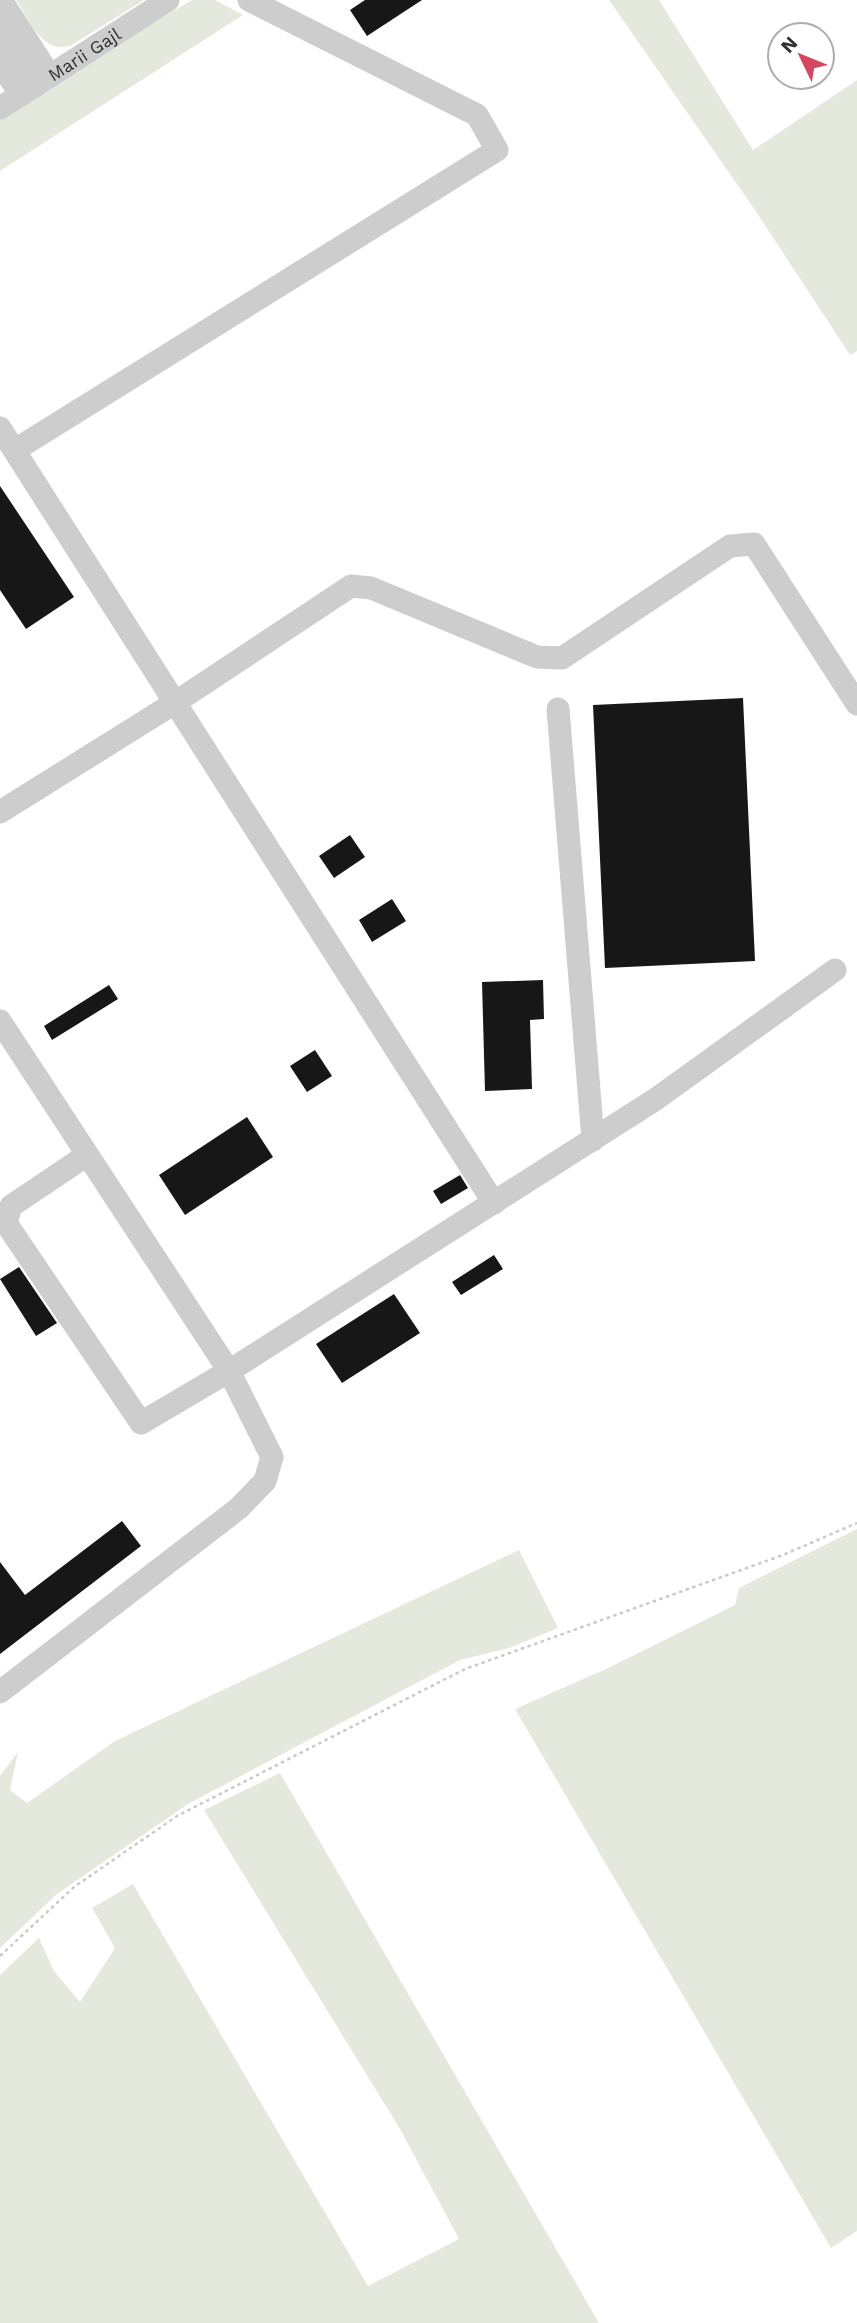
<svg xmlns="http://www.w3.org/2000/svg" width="857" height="2323" font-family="'Work Sans',sans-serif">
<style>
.green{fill:#e5e9dd}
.building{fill:#171717}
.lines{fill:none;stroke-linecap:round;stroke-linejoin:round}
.path{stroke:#cacaca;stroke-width:2.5;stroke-dasharray:3.5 3.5;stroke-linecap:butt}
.minor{stroke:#cdcdcd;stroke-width:23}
.labels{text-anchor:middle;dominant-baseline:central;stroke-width:7;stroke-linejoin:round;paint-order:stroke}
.street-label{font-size:18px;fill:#303030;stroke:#fff}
</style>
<rect width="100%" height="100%" fill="#fff"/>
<path class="green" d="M16,0H144L70,46C41,53 30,21 16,0Z
M192,0H215L243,15L0,171V114Z
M609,0H659L753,150L857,80V351L850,355L755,210Z
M857,1529V2231L831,2248L515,1709L606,1669L735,1605L739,1588Z
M519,1550L558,1628L509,1648L460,1660L188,1804L57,1894L0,1948V1776L18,1752L10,1790L27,1803L115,1741Z
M280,1773L599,2323H0V1975L39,1938L54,1971L80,2002L115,1948L92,1908L133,1884L368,2286L459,2239L400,2129L204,1810Z"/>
<path class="building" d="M365,0H422L367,36L350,10Z
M0,486L74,597L26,629L0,590Z
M743,698L755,961L605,968L593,705Z
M350,835L365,857L334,878L319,856Z
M392,899L406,921L372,942L359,920Z
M543,980L544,1019L530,1020L532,1089L485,1091L482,982Z
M109,985L118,999L52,1040L44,1026Z
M315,1050L332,1076L307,1092L290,1066Z
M247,1117L273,1157L185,1215L159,1175Z
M460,1175L468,1188L441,1204L433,1191Z
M494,1255L503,1269L461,1295L452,1282Z
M19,1267L57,1323L36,1336L0,1279Z
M394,1294L420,1333L342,1383L316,1344Z
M122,1521L141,1546L0,1654V1562L25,1595Z"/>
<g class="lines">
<path class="path" d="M0,1956L74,1887L177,1816L465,1669L783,1555L857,1523"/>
<g class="minor">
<path d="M1,0L50,76"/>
<path d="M0,31L35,86"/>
<path d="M0,63L21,95"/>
<path id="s1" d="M0,108L168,0"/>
<path d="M0,428L494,1203"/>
<path d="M15,450L497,150L477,115L249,0"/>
<path d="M558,709L593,1140"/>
<path d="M0,812L176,702L351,586L371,588L537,657L562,658L730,546L754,544L857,704"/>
<path d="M0,1021L229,1371L272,1457L265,1481L239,1508L0,1692"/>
<path d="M87,1155L11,1206L6,1223L141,1423L229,1371L656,1099L835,970"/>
</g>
</g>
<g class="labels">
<g class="street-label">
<text stroke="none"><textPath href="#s1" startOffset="100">Marii Gajl</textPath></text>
</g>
</g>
<g transform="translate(801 56) rotate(313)"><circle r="33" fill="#ffffff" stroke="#acacac" stroke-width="2"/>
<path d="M0-5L12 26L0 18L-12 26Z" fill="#d34761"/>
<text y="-10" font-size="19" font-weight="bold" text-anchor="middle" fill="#303030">N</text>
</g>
</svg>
